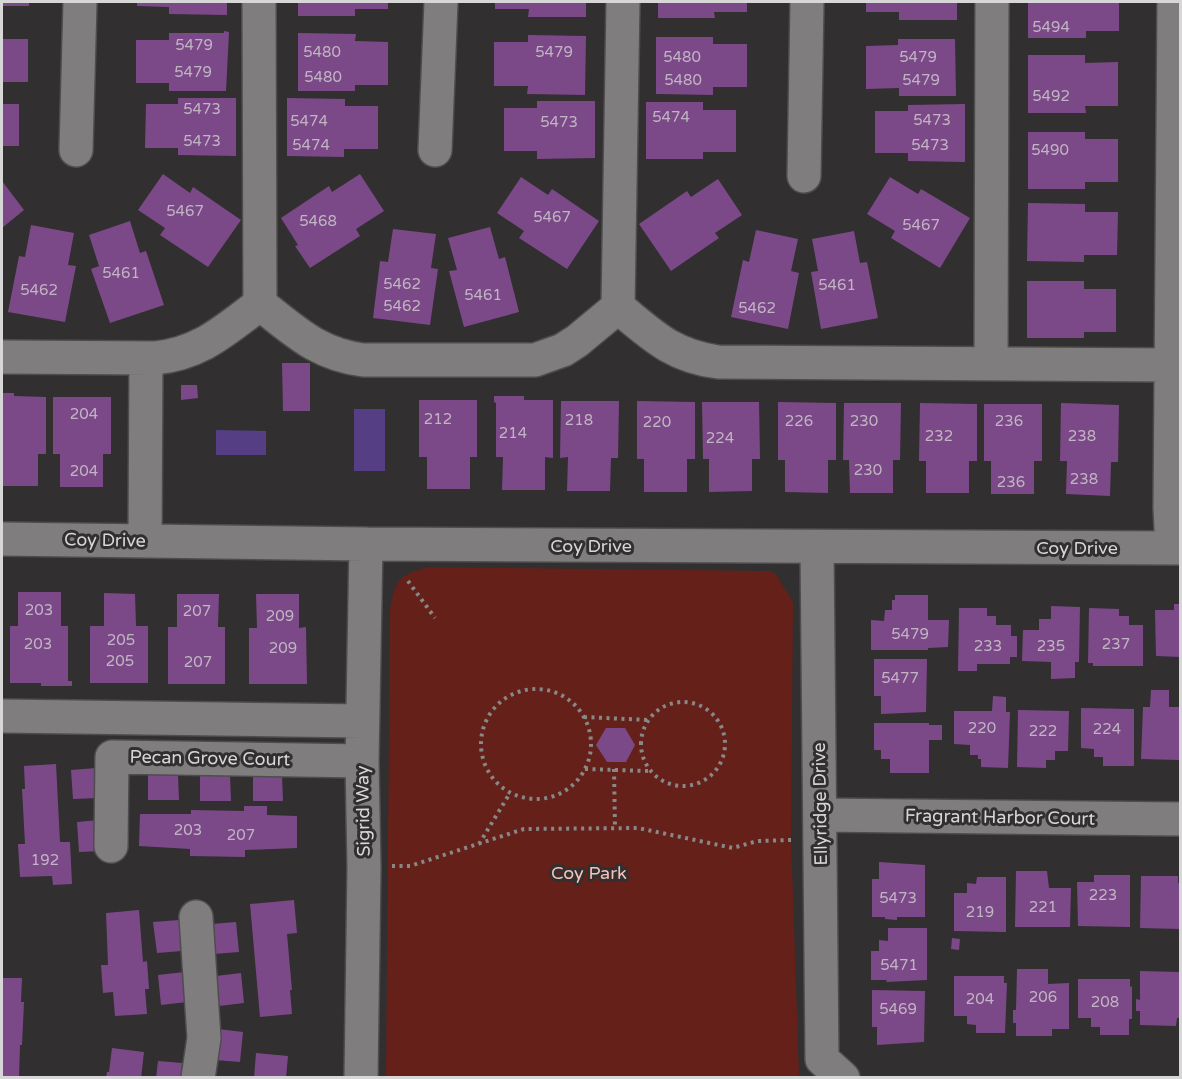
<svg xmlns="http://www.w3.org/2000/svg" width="1182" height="1079" font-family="'Varela Round',sans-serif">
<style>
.green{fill:#652119}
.water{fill:#553e84}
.building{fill:#7c4988}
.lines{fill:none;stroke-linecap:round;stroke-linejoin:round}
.minor-casing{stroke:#4e4d4d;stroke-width:36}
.path{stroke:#898888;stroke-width:4;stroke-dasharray:3 4.5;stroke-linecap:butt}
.minor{stroke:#807d7e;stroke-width:33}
.labels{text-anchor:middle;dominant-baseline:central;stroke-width:6;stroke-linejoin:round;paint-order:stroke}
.number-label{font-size:15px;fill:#c1b4c3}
.street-label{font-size:18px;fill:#d8d7d7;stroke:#312f30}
.park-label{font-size:18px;fill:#f4c3ba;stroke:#312f30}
</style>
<rect width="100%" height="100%" fill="#312f30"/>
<path class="green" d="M428,567L768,571L775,573L793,602L791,837L799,1077L386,1078L390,610C396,579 397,576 428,567Z"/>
<path class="water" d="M354,409H385V471H354Z
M216,430L266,431V455H216Z"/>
<path class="building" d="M2,2H29V6H2Z
M137,2H227V15L169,14V7L137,6Z
M298,2H388V9H355V16H298Z
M495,2H586V17H528L529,9H495Z
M658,2H747V12H714L715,18H658Z
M866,2H957V20H899V12H866Z
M1028,2H1119V31H1086V38H1028Z
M224,31L229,32L226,91H169V83H136V40H169V33H224Z
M298,33L356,34L355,41L388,42V85H355V91H298Z
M528,35L586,36L585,95L527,94L528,86H494V42H528Z
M656,37H713V44H747V87H713V95L656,94Z
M2,39H28V82H2Z
M898,39H955L956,96H899V88L866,89V46L898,45Z
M1028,55H1085V63L1118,62V106H1085L1086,113H1028Z
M178,98H236V156L178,155V148H145L146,104H178Z
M287,98L345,99V106H378V149H344V157L287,156Z
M537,101H595V158L537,159V151H504V108H537Z
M646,102H703V110H736V152H703V159H646Z
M2,104H19V146H2Z
M965,104V162L908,161V153H875V111H908V105Z
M1028,132H1085V139H1118V182H1085V189H1028Z
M163,174L190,193L193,187L241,220L208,267L160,235L165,228L138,210Z
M360,174L384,211L356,229L360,236L310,268L295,246L298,245L281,218L329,186L332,192Z
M521,177L548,195L552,189L599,221L567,269L519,238L524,231L497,213Z
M890,177L918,194L921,189L970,218L940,268L891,238L895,231L867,214Z
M718,179L742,215L715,233L719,238L671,271L639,224L687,191L691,197Z
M2,181L24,210L2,228Z
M1028,203L1085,204V212H1118L1117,255H1084V262L1027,261Z
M130,221L140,253L146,251L164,305L110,323L91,269L99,266L89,235Z
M31,225L74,233L68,265L76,266L65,322L8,312L19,256L25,257Z
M490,227L499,259L505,257L519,312L464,327L449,271L457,270L448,238Z
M393,229L436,234L431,268L438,269L430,325L373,318L380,261L388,262Z
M756,230L798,239L791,271L799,273L788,329L731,317L743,260L749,262Z
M854,231L860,263L867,262L878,318L821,329L811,272L818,271L812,239Z
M1027,281H1084V289H1116V332H1084V338H1027Z
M282,363H310V411H283Z
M181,385H197L198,398L181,400Z
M2,393H14V396L46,397V454H38V486H2Z
M494,396H524V400H553V458L545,457V490H502L503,457H496V403L494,402Z
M53,397H111V454H103V487H60V454H53Z
M419,400H477V457H470V489H427V457H419Z
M561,401H619L618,458H611L610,491H567L568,457L560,458Z
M637,401L695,402V459H687V492H644V459H637Z
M702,402H759L760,459H752V491L709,492V459H703Z
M778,402L836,403V460H828V493L785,492V460H778Z
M844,403H901L900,460H893V493H850L849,460H843Z
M920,403L977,404V461H969V493H926V461H919Z
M1061,403L1119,405L1118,462H1111L1110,496L1066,494L1067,461H1060Z
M984,404H1042V461H1034V494H991V461H984Z
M18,592H61V626H68V681H72V686H41V683H10V626H18Z
M104,593L135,594L136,626H148V683H90V626H104Z
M177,594H219L218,627H225V684H168V627H177Z
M256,594H299V628L306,627L307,684H249V628H257Z
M895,595H928V620H949L948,647L928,648V650H871V620L884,621L885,610H892V600H895Z
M1174,604H1180V657L1156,656L1155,610H1174Z
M1051,606L1080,607L1079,662H1075V678L1051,679V662L1022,661L1023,630H1039V619H1051Z
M959,608H987V616H996V625H1011V636H1017V657H1010V664H977V671H958Z
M1089,608L1119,609V616H1129V625H1143V666H1093V663H1088Z
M874,659H927L926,712L881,714V696H874Z
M1151,690H1169V707H1180L1179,760L1141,759L1143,707H1150Z
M993,696L1006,697V712H1010L1008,768L981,767V759H978V755H970V745L954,744V711H992Z
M1081,708L1134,709V766H1103V757H1094V749L1081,748Z
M1018,710L1069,711L1068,751H1055V760H1046V768L1017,767Z
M874,723H929V725H942V740H929V773H890V759H881V750H874Z
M606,728H625L635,745L626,762H607L596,745Z
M56,764L60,842H70L72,884L53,885L52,876L20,877L18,844H25L22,789H25L24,766Z
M96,768L98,798L73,799L71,770Z
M148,775H178L179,800H148Z
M200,775H230L231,801H200Z
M253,775H282L283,801H253Z
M244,806H267V815L297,816V848L245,850V857L190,856V849L139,846L140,814H191V810L244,811Z
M99,820L101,851L79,852L77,822Z
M879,862L925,865V917H897V920L885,919V917H872V879H879Z
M1016,871H1047L1049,888H1071L1070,927H1015Z
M1094,875H1130V927L1078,926L1077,882H1094Z
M1141,876H1178V883L1180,884V929L1140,928Z
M977,877H1006V932L954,931V893H967V883L976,884Z
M294,900L297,933L287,934L292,990H290L292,1014L260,1017L250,904Z
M139,910L143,962L147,961L149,989H145L147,1014L115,1016L113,992L103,993L101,965H108L106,913Z
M179,920L182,951L157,953L153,922Z
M236,922L239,952L214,954L212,924Z
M888,928H927V980L886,982L887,980H871V951H879V940L888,941Z
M952,938L960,939L959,950L951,949Z
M1017,969H1048V984L1069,983V1029H1052V1036H1016V1023H1013V1010H1016Z
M1140,971L1180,972V1018H1177L1176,1026L1140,1025V1011H1136V999L1140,1000Z
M184,972L187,1002L161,1005L158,975Z
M241,973L244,1003L219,1006L216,976Z
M954,976H1004V983H1007L1005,1033H976V1025L967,1024V1016H954Z
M2,978H22L21,1002H24L22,1045H20L19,1078H2Z
M1078,979H1130V987L1132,986V1019H1129V1035H1100V1027H1091V1018H1078Z
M872,990L925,991L924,1042L877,1045V1027H872Z
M218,1029L243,1032L240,1062L215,1060Z
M112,1048L144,1052L141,1078H106L107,1072H109Z
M256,1053L288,1056L286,1078H254Z
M158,1061L182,1063L181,1078H156Z"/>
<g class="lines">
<g class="minor-casing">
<path id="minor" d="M259,2L260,304C295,331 317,354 363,360H535L563,350L577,341L618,307
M623,2L618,307C652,335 672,356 718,362L1171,365
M76,150L80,2
M435,150L441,2
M804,176L807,2
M2,357L155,358C200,354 225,330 260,304
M991,363L992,2
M2,539L366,544L1180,548
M145,541L146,358
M817,548L822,1059L843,1078
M1172,548L1170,508L1174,2
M2,716L362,721
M820,815L1180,819
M111,846L112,757L362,761
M196,917L204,1038L198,1078
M361,1078L364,868L362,761L366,544"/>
</g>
<path class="path" d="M408,581L435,618
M481 744a55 55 0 1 1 110 0a55 55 0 1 1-110 0Z
M641 744a42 42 0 1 1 84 0a42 42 0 1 1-84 0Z
M584,717L648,720
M585,769L649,771
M614,769L615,828
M479,844L510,793
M392,866H410L524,829L638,828L733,848L757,841L792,840"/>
<use href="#minor" class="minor"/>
</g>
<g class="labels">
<g class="number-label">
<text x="1051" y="27">5494</text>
<text x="194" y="45">5479</text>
<text x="322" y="52">5480</text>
<text x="554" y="52">5479</text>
<text x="682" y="57">5480</text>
<text x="918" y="57">5479</text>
<text x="193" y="72">5479</text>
<text x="323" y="77">5480</text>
<text x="683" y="80">5480</text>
<text x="921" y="80">5479</text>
<text x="1051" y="96">5492</text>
<text x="202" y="109">5473</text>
<text x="671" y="117">5474</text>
<text x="932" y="120">5473</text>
<text x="309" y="121">5474</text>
<text x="559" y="122">5473</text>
<text x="202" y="141">5473</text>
<text x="311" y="145">5474</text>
<text x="930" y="145">5473</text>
<text x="1050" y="150">5490</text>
<text x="185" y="211">5467</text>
<text x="552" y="217">5467</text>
<text x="318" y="221">5468</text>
<text x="921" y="225">5467</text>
<text x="121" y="273">5461</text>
<text x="402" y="284">5462</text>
<text x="837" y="285">5461</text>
<text x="39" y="290">5462</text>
<text x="483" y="295">5461</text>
<text x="402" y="306">5462</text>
<text x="757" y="308">5462</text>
<text x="84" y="414">204</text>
<text x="438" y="419">212</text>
<text x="579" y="420">218</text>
<text x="799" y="421">226</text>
<text x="864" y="421">230</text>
<text x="1009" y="421">236</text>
<text x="657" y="422">220</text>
<text x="513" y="433">214</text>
<text x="939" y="436">232</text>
<text x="1082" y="436">238</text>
<text x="720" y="438">224</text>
<text x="868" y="470">230</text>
<text x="84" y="471">204</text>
<text x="1084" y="479">238</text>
<text x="1011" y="482">236</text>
<text x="39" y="610">203</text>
<text x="197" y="611">207</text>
<text x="280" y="616">209</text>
<text x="910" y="634">5479</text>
<text x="121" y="640">205</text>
<text x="38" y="644">203</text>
<text x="1116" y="644">237</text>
<text x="988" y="646">233</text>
<text x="1051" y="646">235</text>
<text x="283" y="648">209</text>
<text x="120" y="661">205</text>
<text x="198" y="662">207</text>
<text x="900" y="678">5477</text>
<text x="982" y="728">220</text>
<text x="1107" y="729">224</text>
<text x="1043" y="731">222</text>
<text x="188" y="830">203</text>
<text x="241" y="835">207</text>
<text x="45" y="860">192</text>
<text x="1103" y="895">223</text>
<text x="898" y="898">5473</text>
<text x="1043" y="907">221</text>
<text x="980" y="912">219</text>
<text x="899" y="965">5471</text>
<text x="1043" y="997">206</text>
<text x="980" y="999">204</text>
<text x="1105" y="1002">208</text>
<text x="898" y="1009">5469</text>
</g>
<g class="street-label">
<text transform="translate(105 540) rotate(1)">Coy Drive</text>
<text x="591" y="546">Coy Drive</text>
<text x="1077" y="548">Coy Drive</text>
<text transform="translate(210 758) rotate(1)">Pecan Grove Court</text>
<text transform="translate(820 804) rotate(-91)">Ellyridge Drive</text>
<text transform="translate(363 811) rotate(-91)">Sigrid Way</text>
<text transform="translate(1000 817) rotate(1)">Fragrant Harbor Court</text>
</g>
<g class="park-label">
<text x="589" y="873">Coy Park</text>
</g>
</g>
<rect width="1182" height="1079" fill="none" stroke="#d8d7d7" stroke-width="6"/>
</svg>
